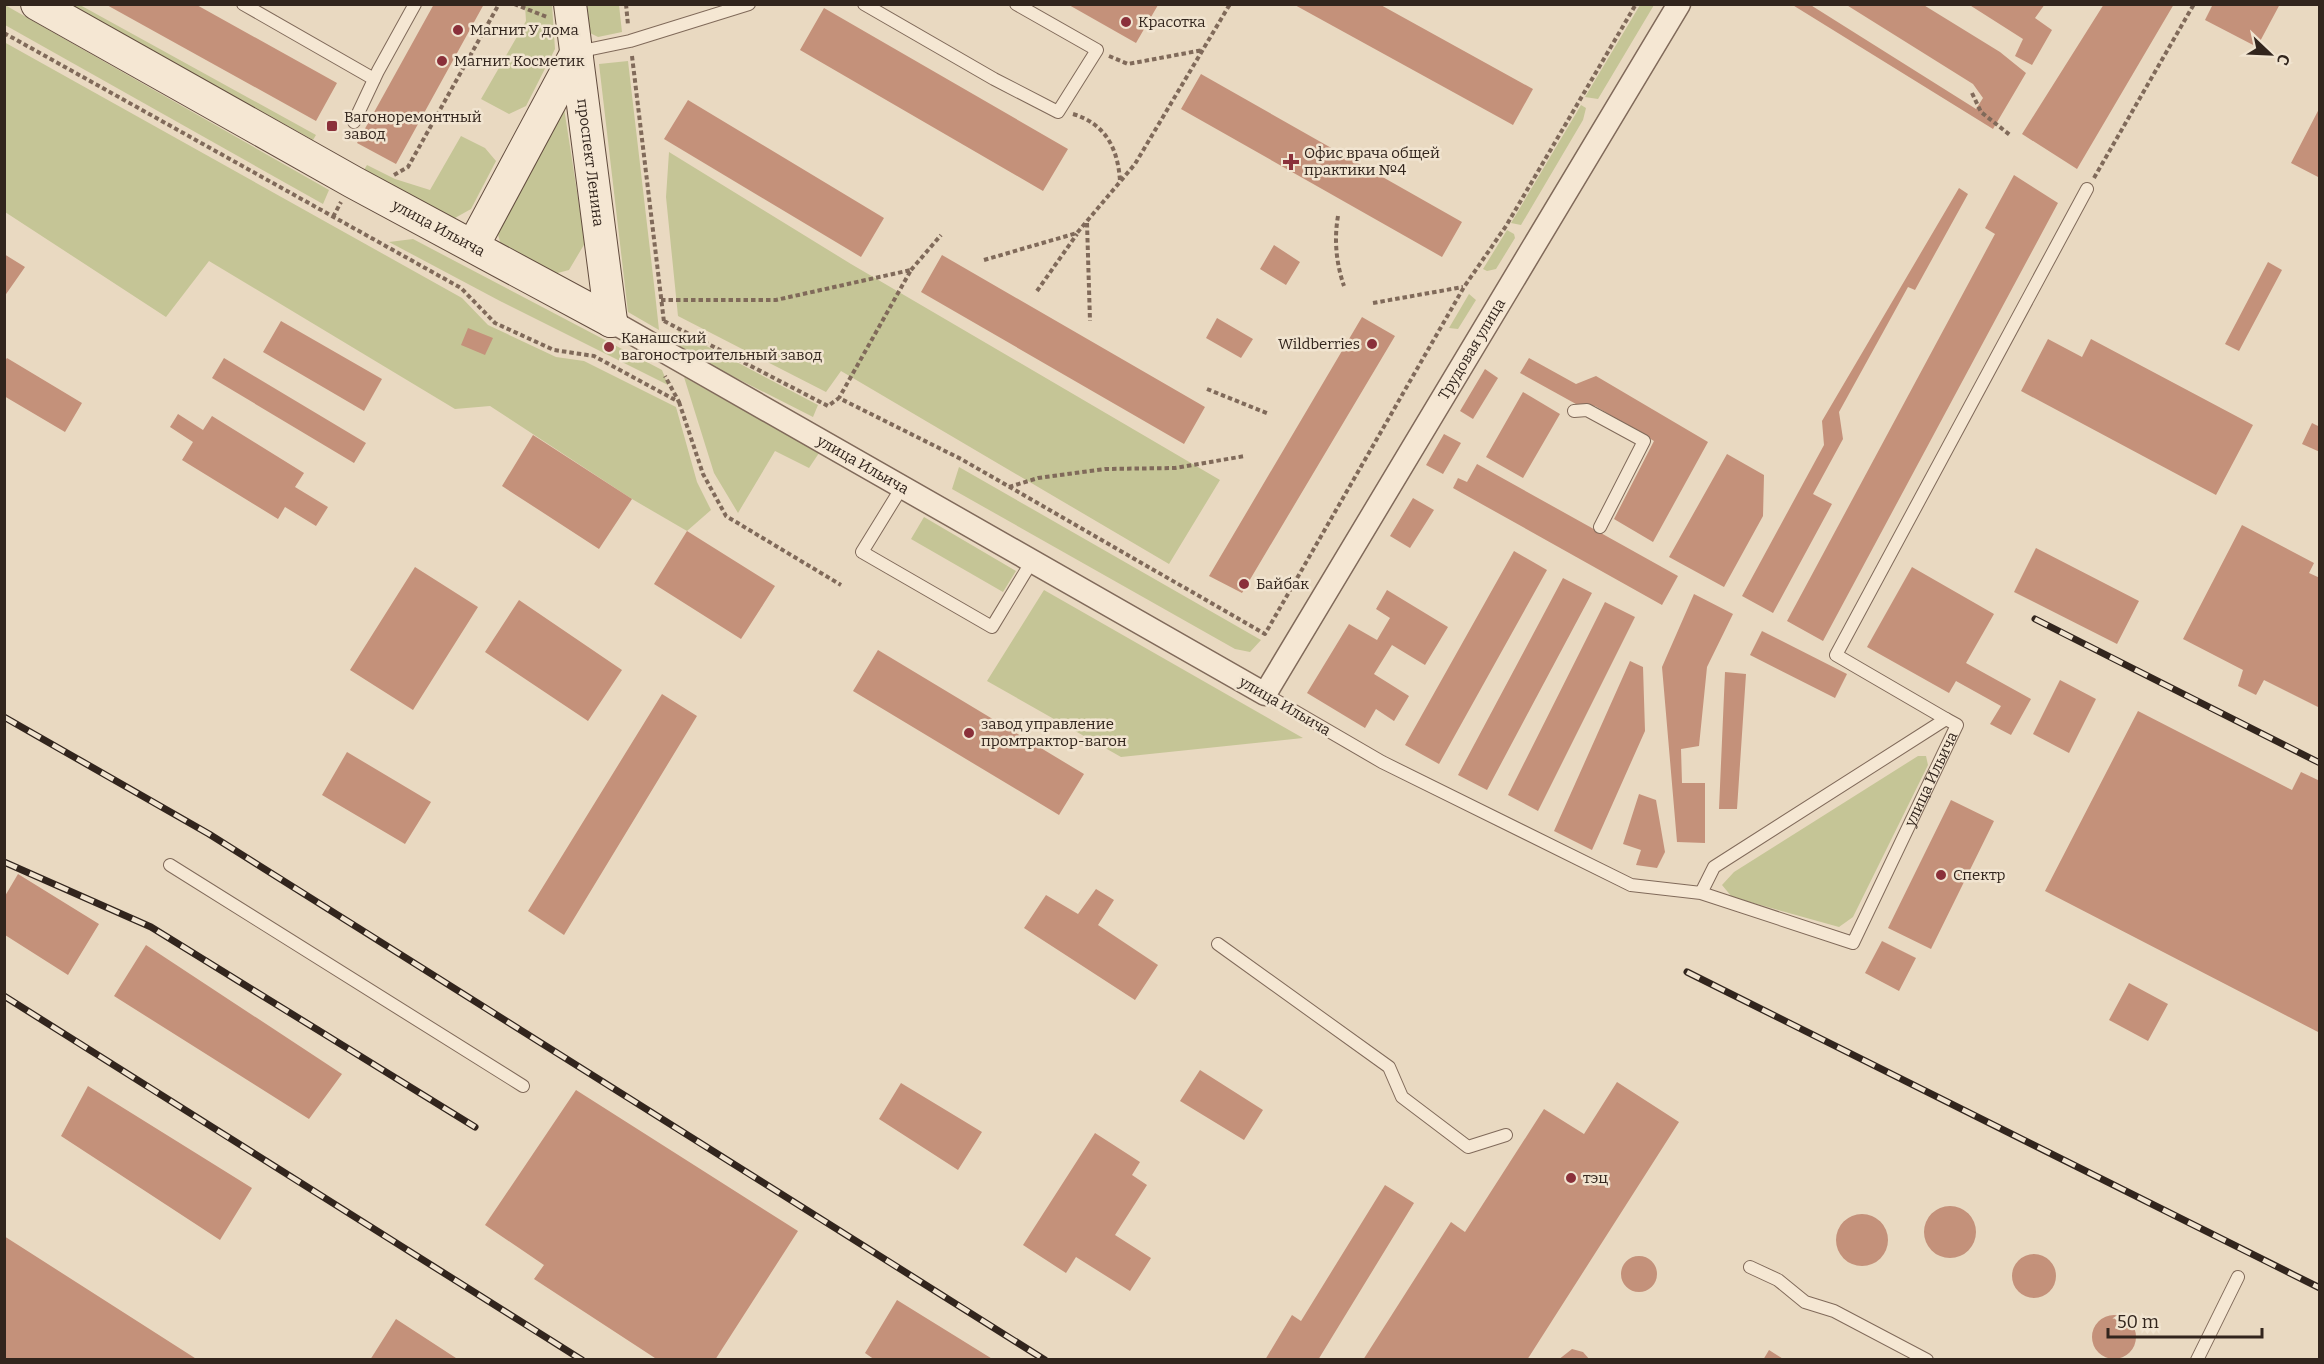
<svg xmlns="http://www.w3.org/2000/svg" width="2324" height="1364" font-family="Bitter,serif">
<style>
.green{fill:#c5c596}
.building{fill:#c4917a}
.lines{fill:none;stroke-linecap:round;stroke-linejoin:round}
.lane-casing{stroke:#806a5a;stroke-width:14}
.street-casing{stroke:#806a5a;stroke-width:25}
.secondary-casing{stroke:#624c3e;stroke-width:34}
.path{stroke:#806a5a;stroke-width:4;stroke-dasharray:4.5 3;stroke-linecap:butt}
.lane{stroke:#f5e7d3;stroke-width:12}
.street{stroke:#f5e7d3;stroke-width:22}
.secondary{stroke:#f5e7d3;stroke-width:32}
.rail-casing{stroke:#32251d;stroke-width:7}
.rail{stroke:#f1e4d0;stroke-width:4.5;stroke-dasharray:14;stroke-linecap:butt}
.poi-dot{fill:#8a303a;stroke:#f1e4d0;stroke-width:2}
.labels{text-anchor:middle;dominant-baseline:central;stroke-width:5;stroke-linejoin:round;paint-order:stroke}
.poi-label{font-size:15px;fill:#32251d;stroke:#f1e4d0;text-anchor:start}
.street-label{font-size:15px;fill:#32251d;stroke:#f1e4d0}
</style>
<rect width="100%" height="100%" fill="#e9d9c1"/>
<path class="green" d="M5,5L329,190L323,204L5,25Z
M70,5H80L316,135L313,140Z
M525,5H552L555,49L526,106L509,114L481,99L526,21Z
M587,5H619L622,32L598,37L590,33Z
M1640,5H1654L1598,99L1585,97Z
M4,42L462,298L488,325L556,357L584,361L676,407L697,482L711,510L687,531L632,499L490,406L455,409L209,261L166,317L5,212Z
M628,61L655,293L659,330L628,312L599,64Z
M1581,105L1586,108L1583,120L1521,225L1511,223Z
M564,108L585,243L569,270L550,275L502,249L497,231Z
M461,136L485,148L496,161L471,209L446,223L361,175L367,165L395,179L430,190Z
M669,152L851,264L1220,480L1169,564L841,371L826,392L678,316L666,197Z
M1507,230L1514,234L1515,238L1496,269L1487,271L1483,269Z
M413,239L662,370L668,385L500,301L389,242Z
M1469,294L1476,300L1458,329L1449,328Z
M678,331L818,405L813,417L679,349Z
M684,377L819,453L809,468L775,451L738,513L714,473Z
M959,467L1261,640L1250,652L1235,649L952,489Z
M924,517L1016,571L1003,592L911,539Z
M1044,590L1303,738L1121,757L987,681Z
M1918,756H1926L1928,765L1853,917L1839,927L1732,897L1722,885L1734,872Z"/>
<path class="building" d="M105,4H195L337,83L316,121Z
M434,4H484L396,164L357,143Z
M1293,4H1379L1533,89L1513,125Z
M1791,4H1809L1976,109L1983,98L1973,84L1845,4H1922L2000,52L2026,73L1993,129Z
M1968,4H2045L2035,18L2052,30L2032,65L2015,56L2023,39Z
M2104,4H2174L2077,169L2022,134Z
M2213,4H2280L2257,47L2205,20Z
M1069,5H1158L1136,43Z
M824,8L1068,149L1043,191L800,50Z
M1201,74L1462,222L1442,257L1181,109Z
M688,100L884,218L861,257L664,139Z
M2320,107V178L2291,163Z
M2014,175L2058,203L1823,641L1787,621L1995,234L1985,228Z
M1959,188L1968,194L1915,290L1908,287L1839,412L1843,439L1813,494L1832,504L1773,613L1742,596L1824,445L1822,421Z
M1274,245L1300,262L1286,285L1260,269Z
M4,254L25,267L4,297Z
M942,255L1205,407L1184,444L921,292Z
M2268,262L2282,270L2239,351L2225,344Z
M1362,317L1395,336L1242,593L1209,576Z
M1217,318L1253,339L1241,358L1206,338Z
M281,321L382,379L364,411L263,352Z
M468,328L493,338L485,355L461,345Z
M2048,339L2082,357L2091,339L2253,425L2216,495L2021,391Z
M7,358L82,403L65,432L4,396V362Z
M224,358L366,443L354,463L212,378Z
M1529,358L1576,384L1596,376L1708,442L1653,542L1614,519L1654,441L1595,406L1576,404L1520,373Z
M1485,369L1498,378L1473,419L1460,411Z
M1523,392L1560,414L1523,478L1486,457Z
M178,414L203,430L212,416L304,473L295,487L328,507L316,526L285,507L278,519L182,460L193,442L170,427Z
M2312,423L2320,427V452L2302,444Z
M1444,434L1461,443L1443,474L1426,465Z
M533,435L632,499L599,549L502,486Z
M1727,454L1764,475L1763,516L1724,587L1669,557Z
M1477,464L1678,576L1662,605L1453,488L1458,478L1467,482Z
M1413,498L1434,510L1410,548L1390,536Z
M2242,525L2314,563L2309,573L2320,578V708L2264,680L2256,695L2238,686L2243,670L2183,639Z
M687,531L775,586L741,639L654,584Z
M2036,548L2139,601L2117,644L2014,592Z
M1514,551L1547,570L1439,764L1405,745Z
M415,567L478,607L413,710L350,670Z
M1912,567L1994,614L1966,663L2031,699L2011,735L1990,724L2001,706L1956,681L1949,693L1867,647Z
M1563,578L1592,593L1487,790L1458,775Z
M1387,590L1448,627L1425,665L1392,645L1374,674L1409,696L1394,721L1376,709L1365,728L1307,693L1349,624L1377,640L1390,618L1376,609Z
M1694,594L1733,614L1707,667L1699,746L1681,749L1682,783H1705V843L1677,842L1662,667Z
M519,600L622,670L588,721L485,652Z
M1605,602L1635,617L1538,811L1508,795Z
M1762,631L1847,674L1835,698L1750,655Z
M878,650L1084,774L1059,815L853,691Z
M1630,661L1643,667L1645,731L1592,850L1554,831Z
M1725,672L1746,674L1737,809H1719Z
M2060,680L2096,699L2069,753L2033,734Z
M662,694L697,716L564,935L528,911Z
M2138,711L2292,790L2301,772L2320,781V1033L2045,891Z
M347,752L431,802L405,844L322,795Z
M1639,794L1656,800L1665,852L1657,868L1636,865L1641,850L1623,844Z
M1951,800L1994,821L1931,949L1888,928Z
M18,874L99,924L68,975L5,935V896Z
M1096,889L1114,900L1098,925L1158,965L1135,1000L1024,928L1046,895L1078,914Z
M1882,941L1916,958L1899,991L1865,973Z
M146,945L342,1074L309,1119L114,996Z
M2129,983L2168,1004L2148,1041L2109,1020Z
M1200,1070L1263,1110L1244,1140L1180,1101Z
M1617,1082L1679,1122L1527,1360H1363L1451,1222L1465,1232L1544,1109L1584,1134Z
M901,1083L982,1132L958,1170L879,1119Z
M88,1086L252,1188L220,1240L61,1136Z
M576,1090L798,1231L715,1360H658L534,1279L544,1265L485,1225Z
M1095,1133L1140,1162L1132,1175L1147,1185L1115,1235L1151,1258L1130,1291L1076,1257L1066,1273L1023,1245Z
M1385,1185L1414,1203L1318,1360H1265L1292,1315L1301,1321Z
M1924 1232a26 26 0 1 1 52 0a26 26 0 1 1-52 0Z
M1836 1240a26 26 0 1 1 52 0a26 26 0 1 1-52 0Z
M4,1236L198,1360H4Z
M2012 1276a22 22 0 1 1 44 0a22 22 0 1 1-44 0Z
M1621 1274a18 18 0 1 1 36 0a18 18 0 1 1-36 0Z
M897,1300L994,1360H875L865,1353Z
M2092 1337a22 22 0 1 1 44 0a22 22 0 1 1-44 0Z
M396,1319L459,1360H370Z
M1572,1349L1583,1352L1590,1360H1558Z
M1769,1350L1785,1360H1763Z"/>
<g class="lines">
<g class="lane-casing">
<g id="lane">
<path d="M243,4L374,79"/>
<path d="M864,4L994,79L1058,112L1097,50L1016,4"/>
<path d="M577,52L630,41L749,4"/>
<path d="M354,122L378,71L415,4"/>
<path d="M1574,411L1587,410L1644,441L1600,527"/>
<path d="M902,487L862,552L992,627L1032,561"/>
<path id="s1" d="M1265,694L1382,762L1631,885L1701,893L1853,943L1957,725L1946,719L1714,867L1701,893"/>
<path d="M1946,719L1836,655L2087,189"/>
<path d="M170,865L523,1086"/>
<path d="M1218,944L1389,1067L1402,1097L1468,1147L1506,1135"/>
<path d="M1750,1267L1778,1280L1805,1302L1834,1311L1927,1360"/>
<path d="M2197,1360L2238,1277"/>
</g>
</g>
<g class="street-casing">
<g id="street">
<path id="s2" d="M611,321L1265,694L1679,4"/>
</g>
</g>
<g class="secondary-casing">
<g id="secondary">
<path id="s3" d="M37,4L353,182L611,321"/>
<path id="s4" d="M570,4L611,321"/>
<path d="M473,246L577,52"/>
</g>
</g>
<path class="path" d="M514,4L547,17
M626,4L628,25
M4,33L461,288L495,323L554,350L594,356L679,402L665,376
M632,56L664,322
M1109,56L1128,64L1203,50
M1972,93L1981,112L2010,135
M1073,114C1106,124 1118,149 1120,181
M394,175L408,167L499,4
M2094,178L2194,4
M1338,216C1334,239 1336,263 1344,286
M333,217L341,202
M1087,223L1090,321
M984,260L1077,233L1135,164L1230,4
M911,270L941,235
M1037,291L1077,234
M661,300H776L911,270L839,398
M1373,303L1463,287
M664,321L828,406L839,398L961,459L1265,634L1464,287L1506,226L1636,4
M1207,389L1269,414
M679,402L703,474L726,516L841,585
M1009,487L1038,478L1105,469L1175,468L1245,456"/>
<use href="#lane" class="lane"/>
<use href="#street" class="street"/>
<use href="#secondary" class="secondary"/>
<g class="rail-casing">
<path id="rail" d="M2035,619L2320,763
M4,717L209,834L1045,1360
M4,862L151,927L475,1127
M1687,972L2320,1288
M4,996L582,1360"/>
</g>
<use href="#rail" class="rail"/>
</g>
<g class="poi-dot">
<circle cx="1126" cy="22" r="6"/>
<circle cx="458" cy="30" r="6"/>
<circle cx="442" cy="61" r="6"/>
<rect x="326" y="120" width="12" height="12" rx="3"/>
<path d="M1288 153h6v6h6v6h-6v6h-6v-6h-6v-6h6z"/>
<circle cx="1372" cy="344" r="6"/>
<circle cx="609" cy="347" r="6"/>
<circle cx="1244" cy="584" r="6"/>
<circle cx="969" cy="733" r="6"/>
<circle cx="1941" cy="875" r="6"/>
<circle cx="1571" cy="1178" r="6"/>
</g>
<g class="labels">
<g class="poi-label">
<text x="1138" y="22">Красотка</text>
<text x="470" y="30">Магнит У дома</text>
<text x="454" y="61">Магнит Косметик</text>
<text x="344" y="117">Вагоноремонтный<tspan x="344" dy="17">завод</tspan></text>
<text x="1304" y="153">Офис врача общей<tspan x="1304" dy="17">практики №4</tspan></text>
<text x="621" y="338">Канашский<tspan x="621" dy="17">вагоностроительный завод</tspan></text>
<text x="1360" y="344" text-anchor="end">Wildberries</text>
<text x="1256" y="584">Байбак</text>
<text x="981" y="724">завод управление<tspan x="981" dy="17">промтрактор-вагон</tspan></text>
<text x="1953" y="875">Спектр</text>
<text x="1583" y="1178">тэц</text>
</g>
<g class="street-label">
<text stroke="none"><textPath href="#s4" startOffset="160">проспект Ленина</textPath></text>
<text stroke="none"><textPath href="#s3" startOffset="460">улица Ильича</textPath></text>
<text stroke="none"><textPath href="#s2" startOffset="1155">Трудовая улица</textPath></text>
<text stroke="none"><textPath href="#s2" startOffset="290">улица Ильича</textPath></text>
<text transform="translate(1285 706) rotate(30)">улица Ильича</text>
<text stroke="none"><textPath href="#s1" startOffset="825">улица Ильича</textPath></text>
</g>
</g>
<rect width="2324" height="1364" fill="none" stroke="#32251d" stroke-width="12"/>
<g transform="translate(2270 54) rotate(113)" stroke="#f1e4d0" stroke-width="4.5" paint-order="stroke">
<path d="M0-4.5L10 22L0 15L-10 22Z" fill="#32251d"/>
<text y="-9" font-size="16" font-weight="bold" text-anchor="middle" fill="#32251d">С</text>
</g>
<path d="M2108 1328v9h154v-9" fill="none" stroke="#32251d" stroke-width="3"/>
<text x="2117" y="1328" font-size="18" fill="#32251d" stroke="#f1e4d0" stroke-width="4.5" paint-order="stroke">50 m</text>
</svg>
